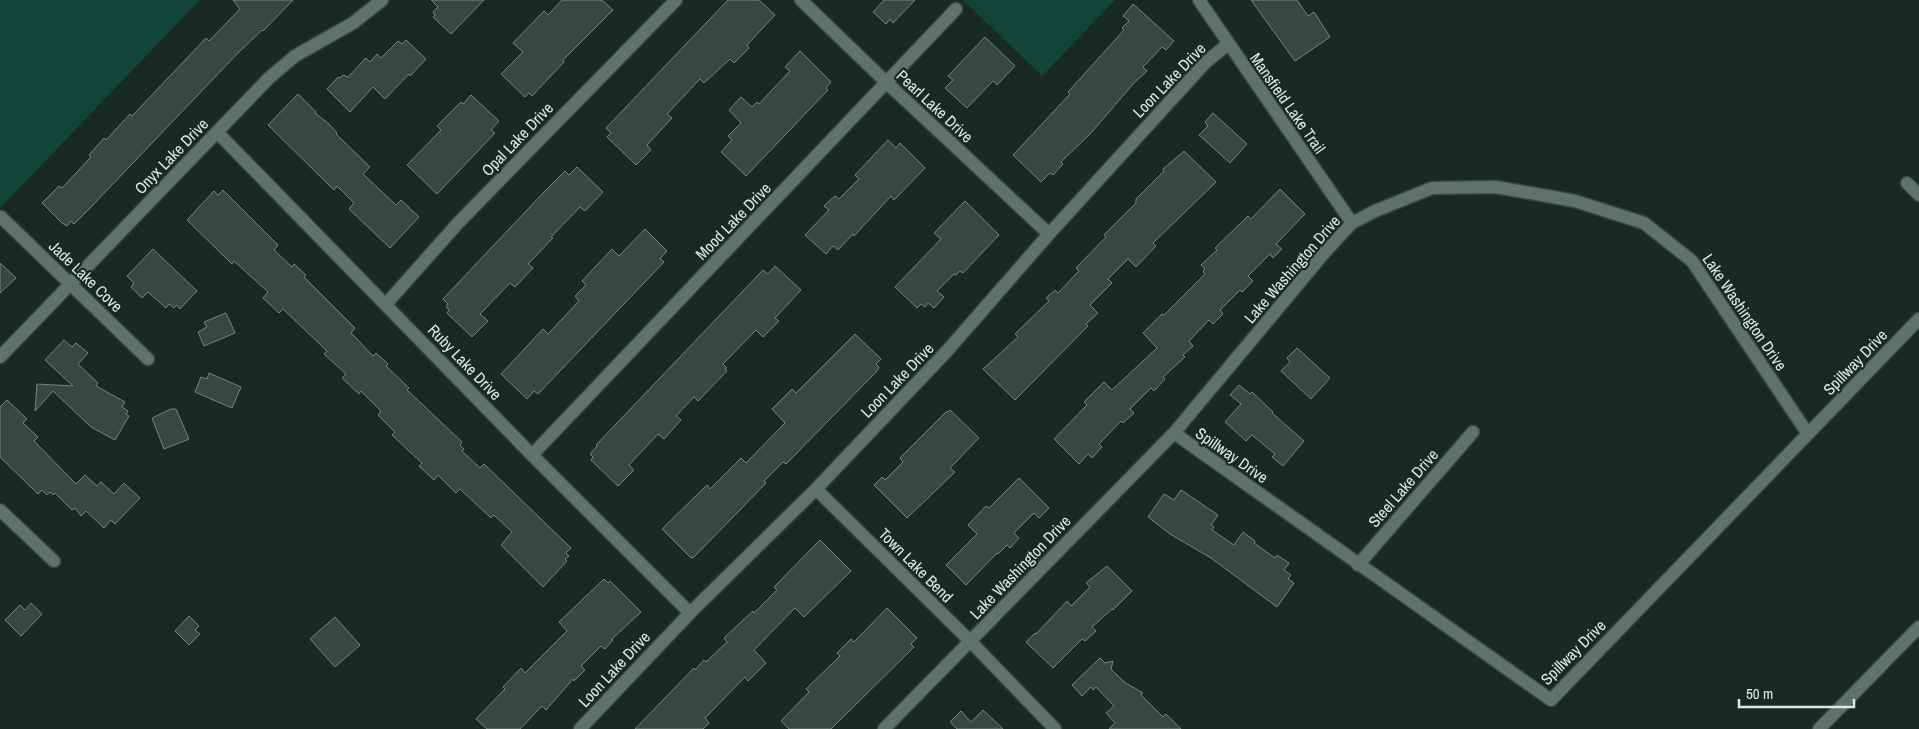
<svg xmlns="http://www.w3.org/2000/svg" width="1919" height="729" font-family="'Archivo Narrow',sans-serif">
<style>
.green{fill:#124438}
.building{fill:#364843;stroke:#72857f}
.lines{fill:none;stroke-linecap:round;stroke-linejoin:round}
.minor-casing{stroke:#384642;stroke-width:15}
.minor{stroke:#5f736d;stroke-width:12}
.labels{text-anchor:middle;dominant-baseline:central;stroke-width:4.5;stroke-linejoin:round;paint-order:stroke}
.street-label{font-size:16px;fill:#dee8e5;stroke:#192a25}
</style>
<rect width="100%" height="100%" fill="#192a25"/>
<path class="green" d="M0,0H200L0,208Z
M963,0H1115L1042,76Z"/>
<path class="building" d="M233,0H293L263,31L262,30L237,54L90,208L74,224L71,221L67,226L62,223L42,203L59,186L62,188L91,157L89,155L104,138L106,140L130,114L132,116L206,38L209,41L240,9Z
M431,0H484L451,34L433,17L435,15L433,12L438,7Z
M562,0H602L613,10L563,60L564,62L532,96L529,93L525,97L501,74L523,52L513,43L544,11L548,15Z
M728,0H759L775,15L747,45L749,48L734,63L730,59L704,83L700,79L667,114L672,118L647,145L651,150L636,165L607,137L611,133L606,128Z
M884,0H915L893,23L890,19L886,24L873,12Z
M1251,0H1297L1308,16L1314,12L1330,37L1295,61Z
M1133,4L1174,41L1166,50L1162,47L1143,67L1147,71L1133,84L1091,133L1061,162L1063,164L1053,175L1050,173L1041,182L1013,155L1070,94L1068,92L1124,30L1122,28L1129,21L1123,16Z
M985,37L1015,66L997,85L993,81L967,108L945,88L953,80L948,76Z
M406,40L426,59L410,76L409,74L385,99L373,87L350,112L327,89L338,77L340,78L343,75L348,77L366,58L370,62L377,54L381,58L398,41L402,44Z
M800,51L831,82L826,88L828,90L746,176L721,152L732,140L728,136L741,123L729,110L741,97L752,107L757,102L759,104L790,71L785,67Z
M298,94L316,112L315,113L329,124L337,133L336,134L370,167L363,174L396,205L401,200L419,217L390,248L349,209L354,203L337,186L334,190L268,125Z
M471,95L499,121L491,130L495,133L437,194L407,165L441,130L437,126L461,102L463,104Z
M1213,113L1247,144L1230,163L1199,135L1208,126L1205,122Z
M888,140L896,148L900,143L925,168L894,200L891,196L854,236L853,234L838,250L833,246L826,254L805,235L829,210L824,206L835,196L839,199L859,179L855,175Z
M1184,151L1216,182L1153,243L1156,246L1136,267L1128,259L1108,279L1112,283L1090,305L1098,313L1086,324L1088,326L1015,400L983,369L1018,337L1015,334L1049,301L1046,298L1055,290L1058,293L1079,271L1076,268L1106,237L1104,235L1136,203V199L1164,171L1163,169Z
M577,167L603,192L585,211L580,207L551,237L553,238L528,264L533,268L515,287L510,283L480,314L488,321L472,337L447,313L449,310L446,307L448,304L443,299L544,192L565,171L569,175Z
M1280,189L1305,214L1276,244L1282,249L1273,258L1270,254L1248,276L1253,281L1242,292L1240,290L1220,310L1223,314L1213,324L1209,320L1189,341L1193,346L1183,355L1185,357L1163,377L1165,379L1154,391L1151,388L1130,409L1134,413L1123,423L1121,421L1099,444L1102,447L1092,458L1088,454L1079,464L1054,439L1087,405L1084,402L1104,382L1112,390L1157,348L1143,333L1162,314L1164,315L1205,274L1203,271L1205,269L1201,265L1217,250L1215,248L1248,216L1251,219Z
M223,190L278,245L274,250L292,267L294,264L306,275L304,277L355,328L351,333L354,336L373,356L376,353L388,364L386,366L409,388L407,390L462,442L460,445L464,449L462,451L480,468L484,464L571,548L566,553L569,556L565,559L567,561L543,587L501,545L512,532L494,515L491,518L460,489L456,493L438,475L434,480L419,466L422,463L392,435L395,432L378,415L381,411L361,391L359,394L342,378L346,374L324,354L327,351L283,309L279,313L263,298L268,292L234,261L232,264L187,220L214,191L218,195Z
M965,201L999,235L963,273L960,271L956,275L954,274L937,291L944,297L934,308L928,303L925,307L921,304L917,308L895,287L941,239L934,233Z
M645,229L667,251L660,259L664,262L538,394L534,391L527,399L501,374L543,329L548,334L579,301L575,296L586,285L582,281L612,249L619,256Z
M153,249L197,291L180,309L177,305L174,308L169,304L166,308L148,292L142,298L131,287L134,283L127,276Z
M0,263L16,278L0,293Z
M775,266L801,290L775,318L779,321L763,337L756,330L723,364L727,368L725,369L727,371L698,401L694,397L676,416L681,420L664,439L658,434L629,465L634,470L618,486L591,460L593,457L590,454L597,446L596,445L763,270L768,274Z
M226,313L235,333L204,346L198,332L207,327L204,322Z
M855,334L881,359L876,364L879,367L877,371L786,464L783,462L764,481L766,483L734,516L694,557L691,558L662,529L707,485L710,489L741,458L746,463L785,423L772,409L792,389L796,393Z
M64,340L72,347L76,343L88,353L78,364L98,383L96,386L125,402L122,407L128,411L126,414L129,416L115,440L91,427L53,391L35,411L37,384L73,386L45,360Z
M1297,348L1330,378L1311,399L1281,371L1290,362L1287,358Z
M209,373L241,387L232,408L195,392L201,377L207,379Z
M1239,385L1250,394L1252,392L1273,412L1272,413L1304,441L1283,466L1272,457L1275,454L1252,435L1246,441L1225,422L1241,404L1230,395Z
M7,400L27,419L23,423L38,437L34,441L76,484L85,475L97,486L101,482L114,494L124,483L140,498L115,524L111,520L104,528L86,511L81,516L75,508L72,510L55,493L53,495L50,492L47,495L42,490L38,494L0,457V407Z
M171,409H176L189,439L164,449L152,418Z
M950,410L979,438L950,468L955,472L907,518L874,485L882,477L885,480L903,462L900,458L947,411L948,412Z
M1019,478L1049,508L1039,518L1034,513L1014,533L1019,538L1010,548L1007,545L998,554L997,553L966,585L946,565L977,534L968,525L986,506L989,508Z
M1181,490L1218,515L1211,525L1214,527L1212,530L1234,545L1243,532L1255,541L1254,543L1275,558L1277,555L1289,563L1284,570L1291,575L1288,579L1294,583L1277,607L1211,558L1170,534L1148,517L1164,494L1174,500Z
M820,540L851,571L804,617L795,608L754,650L766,663L748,681L745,677L705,718L709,723L703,729H635L694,668L695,670L704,660L706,662L727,642L724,638L753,611L754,613L777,590L774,587Z
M1107,566L1132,591L1113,610L1112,609L1092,627L1096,631L1085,641L1082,639L1053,668L1026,642L1035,633L1036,634L1067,601L1071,606L1090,587L1086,583Z
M604,579L608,583L610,581L641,612L612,639L613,640L605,649L601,646L581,666L585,670L574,681L573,679L546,710L542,706L520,729H487L476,719L505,689L503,687L521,668L525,673L567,631L559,622Z
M31,603L42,614L21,636L5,620L20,605L25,610Z
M887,608L917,638L911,644L914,647L831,729H789L781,721L809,692L806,689L840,656L837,653L851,639L854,642Z
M189,616L199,626L195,630L200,634L189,645L175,631Z
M335,617L360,645L335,667L310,639Z
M1100,658L1105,663L1113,661L1111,669L1124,682L1143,693L1141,695L1163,717L1166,714L1181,729H1109L1115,723L1106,713L1114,706L1096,687L1093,690L1091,687L1082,696L1072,685Z
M983,710L1003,729H957L950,722L961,711L971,722Z"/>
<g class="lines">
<g class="minor-casing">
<path id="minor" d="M801,0L887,83L1049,234
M1199,0L1352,223
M217,132L532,455L690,613
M1907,183L1919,195
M1,217L148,359
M386,304L459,222L676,0
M0,357L269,78L295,56L353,23L382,0
M1174,433L1551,700L1919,319
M532,455L956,9
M816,489L970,641L1055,729
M0,510L54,561
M1358,565L1473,432
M580,729L690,613L816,489L947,351L1049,234L1206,62L1228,44
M884,729L1174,433L1325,252L1352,223L1375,211L1432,188L1496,187L1575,201L1644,223L1692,261L1808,434
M1819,729L1919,627"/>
</g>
<use href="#minor" class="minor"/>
</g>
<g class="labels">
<g class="street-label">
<text transform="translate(1169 80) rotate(-46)">Loon Lake Drive</text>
<text transform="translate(1288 103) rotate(55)">Mansfield Lake Trail</text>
<text transform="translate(935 106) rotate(43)">Pearl Lake Drive</text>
<text transform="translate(517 139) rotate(-46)">Opal Lake Drive</text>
<text transform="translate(171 156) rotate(-46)">Onyx Lake Drive</text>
<text transform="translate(733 221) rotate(-46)">Mood Lake Drive</text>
<text transform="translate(1292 269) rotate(-49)">Lake Washington Drive</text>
<text transform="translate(86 276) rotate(44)">Jade Lake Cove</text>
<text transform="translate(1745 312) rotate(56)">Lake Washington Drive</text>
<text transform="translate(465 362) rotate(46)">Ruby Lake Drive</text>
<text transform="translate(1855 362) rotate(-46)">Spillway Drive</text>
<text transform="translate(897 380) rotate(-46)">Loon Lake Drive</text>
<text transform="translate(1232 455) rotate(35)">Spillway Drive</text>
<text transform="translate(1403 488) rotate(-49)">Steel Lake Drive</text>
<text transform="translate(916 565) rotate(45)">Town Lake Bend</text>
<text transform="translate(1020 567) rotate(-46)">Lake Washington Drive</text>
<text transform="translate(1573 652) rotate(-45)">Spillway Drive</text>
<text transform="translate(614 669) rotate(-47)">Loon Lake Drive</text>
</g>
</g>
<path d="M1739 699v8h115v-8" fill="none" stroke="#dee8e5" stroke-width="2.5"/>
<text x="1746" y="699" font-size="15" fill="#dee8e5" stroke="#192a25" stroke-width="4" paint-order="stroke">50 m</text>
</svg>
